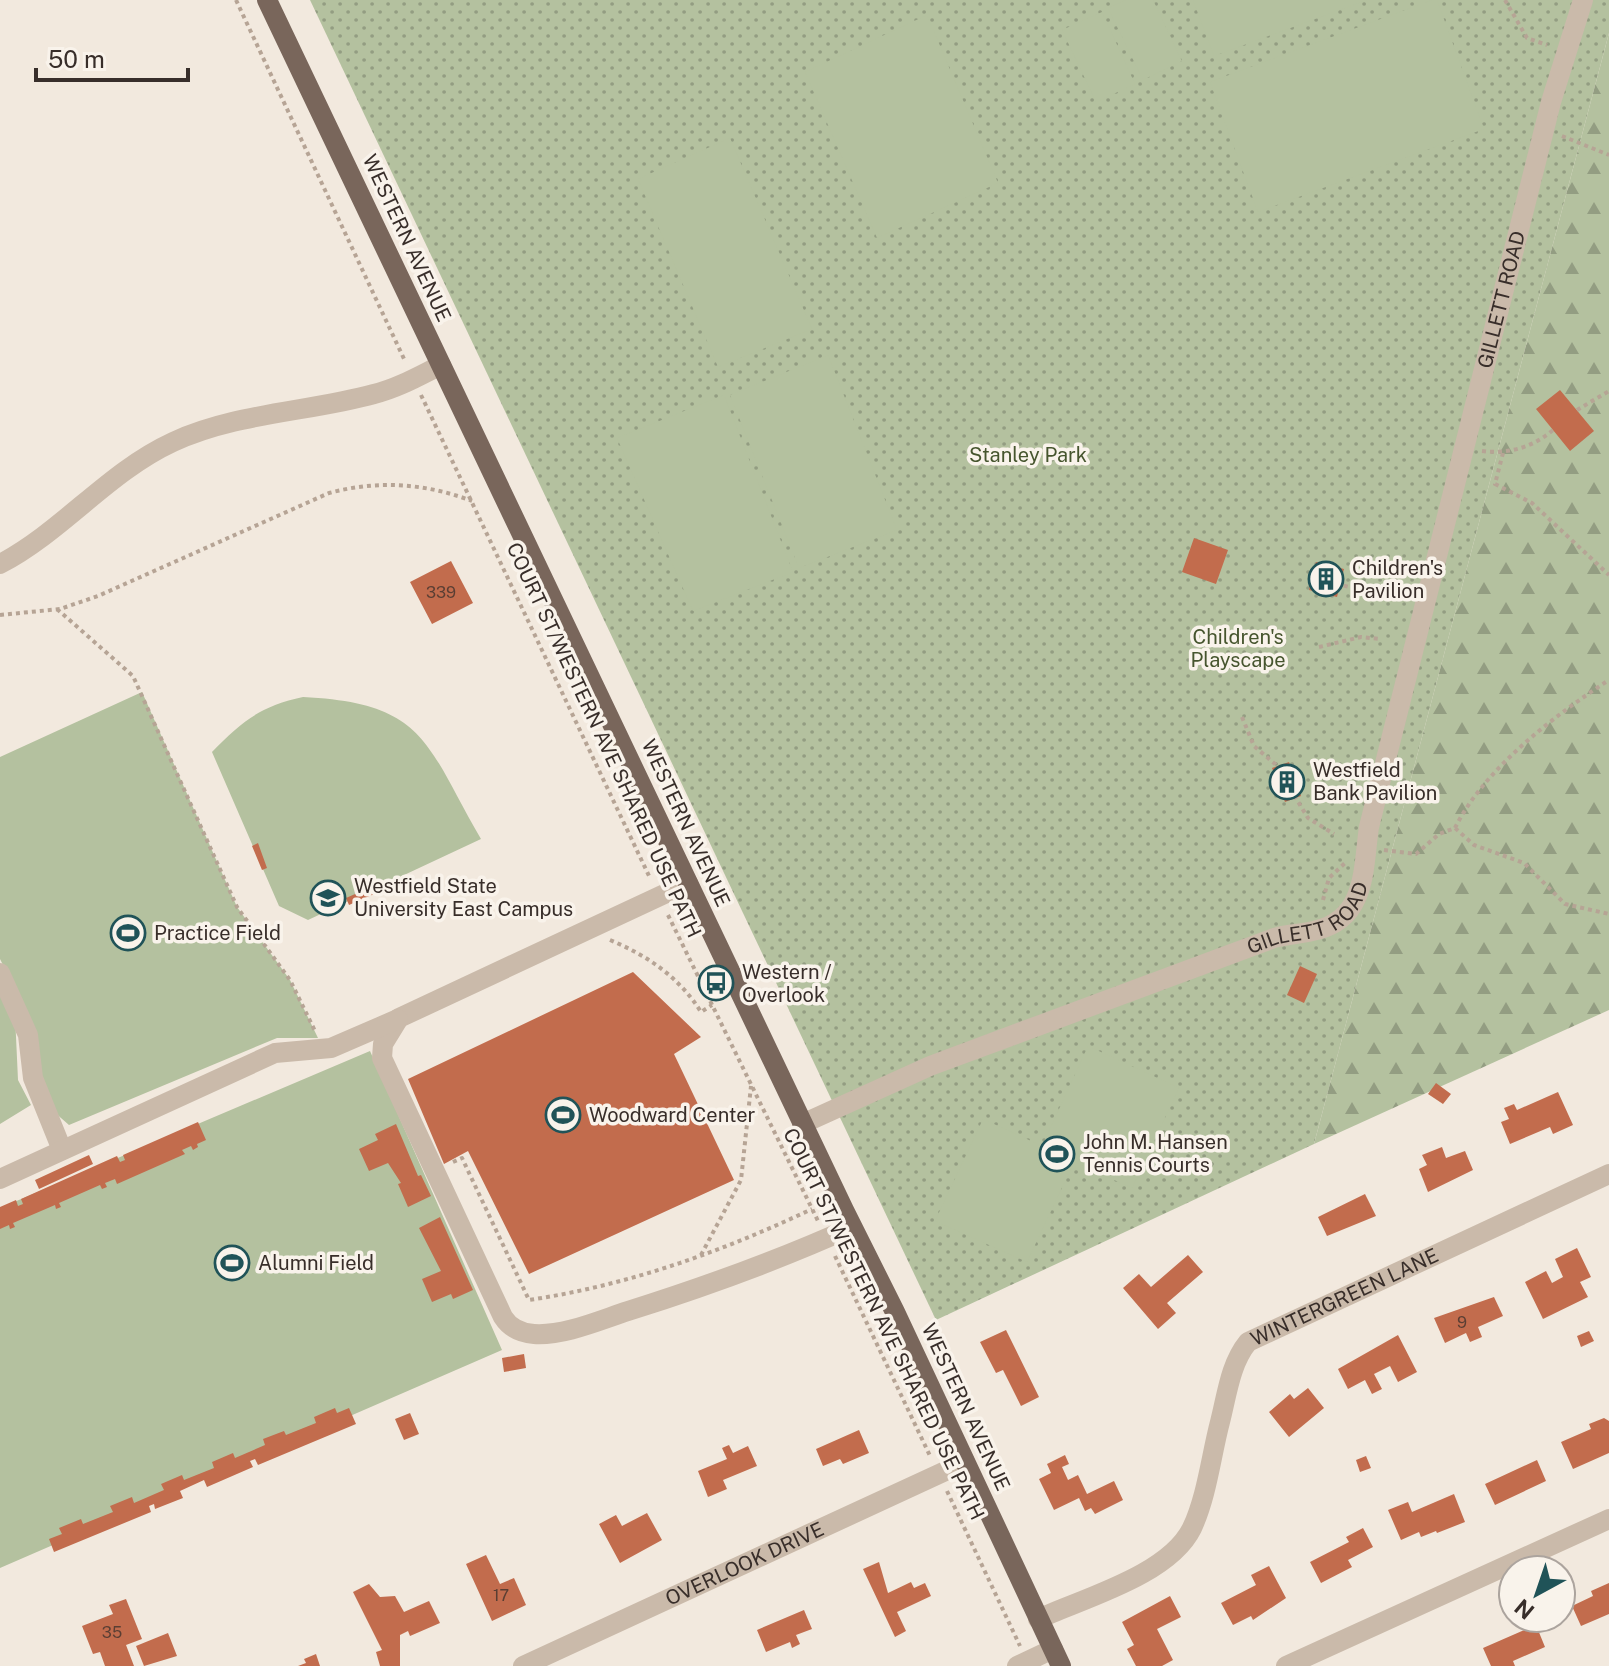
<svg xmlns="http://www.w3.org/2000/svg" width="1609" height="1666" font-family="'Public Sans',sans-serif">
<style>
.green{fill:url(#green-dots)}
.forest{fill:url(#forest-firs)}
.pitch{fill:#b4c19f}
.building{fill:#c26c4d}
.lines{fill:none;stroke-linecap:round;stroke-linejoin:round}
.path{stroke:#b6a495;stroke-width:4;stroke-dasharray:4 4;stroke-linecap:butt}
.minor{stroke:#cabaaa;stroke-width:20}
.major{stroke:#79665b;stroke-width:20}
.labels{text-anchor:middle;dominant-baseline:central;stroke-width:7;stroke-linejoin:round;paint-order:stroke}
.number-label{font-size:16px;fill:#5a3e33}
.street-label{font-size:20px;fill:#382e2a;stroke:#f9f3eb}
.park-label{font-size:20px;fill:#46552e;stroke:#f9f3eb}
.poi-label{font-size:20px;fill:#382e2a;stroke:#f9f3eb;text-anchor:start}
</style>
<defs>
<pattern id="green-dots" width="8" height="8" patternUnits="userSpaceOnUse" patternTransform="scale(2)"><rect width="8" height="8" fill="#b4c19f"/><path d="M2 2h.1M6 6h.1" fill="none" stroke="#939d82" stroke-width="1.8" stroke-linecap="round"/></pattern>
<pattern id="forest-firs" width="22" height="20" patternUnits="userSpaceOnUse" patternTransform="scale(2)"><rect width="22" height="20" fill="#b4c19f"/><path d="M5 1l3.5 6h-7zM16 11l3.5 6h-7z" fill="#939d82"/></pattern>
</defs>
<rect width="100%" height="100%" fill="#f2e9de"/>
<path class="green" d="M310,0H1609V33L1314,1144L936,1320Z"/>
<path class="forest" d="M1609,33V1010L1314,1144Z"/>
<path class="pitch" d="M1126,0H1153L1182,61L1143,80L1108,8Z
M1193,0H1367L1214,56Z
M1432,0H1437L1484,129L1258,212L1210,82Z
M1102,12L1135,84L1096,102L1062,30Z
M927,15L998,183L877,238L805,72Z
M730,138L812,329L718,367L638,179Z
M828,355L897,530L799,568L730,395Z
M724,395L793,572L693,611L617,438Z
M142,692L237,907L290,980L318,1038H277L69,1125L53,1111L9,977L0,959V757Z
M303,697C427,703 426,745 481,839L308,920L279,906L212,752C242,721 261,706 303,697Z
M0,986L15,1015L18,1080L31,1105L0,1124Z
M1088,1046L1179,1088L1132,1188L1074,1162L1027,1262L935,1221L983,1119L1042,1146Z
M370,1051L502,1350L0,1568V1208Z"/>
<path class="building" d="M1560,390L1594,431L1570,451L1536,409Z
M1194,538L1228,550L1216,584L1182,572Z
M451,561L473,603L432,624L410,582Z
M1316,562L1344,569L1337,597L1309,590Z
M1289,762L1301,796L1285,802L1272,768Z
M258,843L267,868L262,870L252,846Z
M371,887L374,894L349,905L346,898Z
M1300,966L1317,974L1304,1003L1287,995Z
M633,972L701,1037L674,1054L734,1180L529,1274L468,1151L444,1164L408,1079Z
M1436,1083L1451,1094L1443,1104L1428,1094Z
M1558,1092L1573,1125L1553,1134L1550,1127L1510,1144L1501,1122L1509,1119L1504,1108L1514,1104L1517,1110Z
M198,1122L206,1140L197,1144L198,1147L193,1150L191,1146L182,1150L185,1154L117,1184L115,1179L105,1183L107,1187L102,1189L100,1185L59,1203L61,1207L56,1209L55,1205L13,1223L15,1227L10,1229L9,1225L0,1229V1207L16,1200L18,1206L23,1204L21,1199L117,1156L120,1162L125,1160L123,1155Z
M396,1124L418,1176L421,1175L431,1196L408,1207L398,1184L401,1183L388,1163L369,1171L359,1149L378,1140L375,1134Z
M1442,1147L1446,1158L1465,1151L1473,1170L1428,1192L1419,1169L1427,1165L1422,1155Z
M89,1155L93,1164L39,1189L35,1180Z
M1365,1194L1376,1216L1327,1236L1318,1217Z
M440,1217L473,1290L453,1299L451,1294L432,1302L422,1279L441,1271L419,1228Z
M1577,1248L1591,1277L1580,1282L1588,1297L1543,1319L1525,1282L1546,1271L1552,1283L1563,1277L1555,1259Z
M1188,1255L1203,1272L1167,1303L1176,1313L1158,1329L1123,1288L1139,1274L1151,1287Z
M1494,1297L1503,1316L1478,1327L1482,1337L1470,1342L1466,1333L1445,1343L1434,1318Z
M1006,1330L1039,1397L1021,1406L1003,1370L996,1373L980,1342Z
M1589,1331L1594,1341L1581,1347L1577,1336Z
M1398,1335L1417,1372L1398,1382L1390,1366L1374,1374L1382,1389L1372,1394L1365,1380L1348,1389L1338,1369Z
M524,1354L526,1368L504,1372L502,1358Z
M1308,1388L1324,1408L1289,1437L1269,1412L1290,1394L1294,1399Z
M335,1408L337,1413L349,1408L356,1424L258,1465L255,1459L250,1461L253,1467L207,1487L204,1480L180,1491L183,1498L155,1509L154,1504L149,1506L151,1512L54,1552L49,1539L62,1534L59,1528L81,1519L83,1524L113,1512L110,1506L132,1497L134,1503L164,1490L161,1484L182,1475L184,1480L214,1468L212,1462L233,1453L235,1458L265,1445L263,1439L284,1431L286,1435L316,1423L314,1417Z
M410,1413L419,1434L404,1440L395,1419Z
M1604,1418L1609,1421V1453L1573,1469L1561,1442L1591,1429L1589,1424Z
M859,1430L869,1453L843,1464L840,1459L823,1466L816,1449Z
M729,1445L733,1453L748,1446L757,1466L723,1480L727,1489L708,1497L698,1471L727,1459L722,1448Z
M1065,1455L1069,1464L1062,1467L1068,1480L1078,1475L1087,1494L1114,1481L1123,1500L1095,1514L1091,1508L1085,1511L1079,1498L1054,1510L1039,1479L1051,1473L1047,1464Z
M1366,1456L1371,1468L1360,1472L1356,1460Z
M1537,1460L1546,1481L1495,1505L1485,1484Z
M1454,1494L1465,1522L1437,1533L1436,1531L1421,1537L1419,1532L1401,1540L1388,1510L1408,1502L1412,1512Z
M647,1513L662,1540L620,1563L599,1524L616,1515L622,1526Z
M1363,1528L1373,1547L1348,1560L1352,1567L1321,1583L1310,1562L1349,1542L1346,1537Z
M486,1555L500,1584L514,1578L526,1605L492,1621L466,1564Z
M879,1562L888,1593L911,1582L914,1588L925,1583L931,1596L897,1612L906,1631L895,1637L863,1569Z
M1269,1566L1286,1598L1253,1620L1251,1616L1233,1625L1221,1603L1256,1585L1251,1575Z
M1609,1583V1614L1581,1626L1572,1606L1593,1596L1591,1591Z
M369,1584L380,1597L395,1596L404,1612L429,1601L440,1623L410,1636L408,1631L400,1635V1666H380L376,1652L382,1650L353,1592Z
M1170,1596L1181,1617L1157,1629L1173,1660L1162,1666H1136L1127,1649L1134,1645L1122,1622Z
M126,1599L142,1639L126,1645L134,1666H105L100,1652L93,1654L82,1626L113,1614L109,1605Z
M804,1610L812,1629L796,1635L800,1644L792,1648L790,1642L766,1652L757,1630Z
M1536,1625L1545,1647L1513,1661L1515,1666H1491L1483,1648Z
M168,1633L177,1656L144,1666L136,1646Z
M316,1654L320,1666H298L306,1663L304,1659Z"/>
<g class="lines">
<path class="path" d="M236,0L405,361
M1505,0L1527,38L1547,45
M1562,136L1609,155
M421,395L650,878
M1577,410L1609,391
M1482,451C1508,454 1532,448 1553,430
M1503,453L1495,484L1532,503L1609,575
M1313,577L1392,599
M57,609L133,676L237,907L290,980L315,1031
M0,615L60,609L98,596L329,493C377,480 425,483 472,501
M1319,647L1361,637L1380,639
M1242,717L1254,746L1275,764L1308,818L1334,834
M1455,828C1484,769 1555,715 1609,680
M1384,850L1416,854L1439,834L1455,828L1474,845L1524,863L1565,904L1609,914
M1323,900L1329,878L1345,863
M668,915L819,1223
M610,940C648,956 679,977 701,1012L712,1005
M453,1162L462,1158L529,1300C629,1285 721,1252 812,1209
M701,1255L741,1180L751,1086
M835,1256L931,1458
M947,1491L1020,1646"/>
<g class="minor">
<path d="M0,564C63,531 108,472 173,442C235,413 309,412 374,394C398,388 419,376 441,365"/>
<path d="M688,883L399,1018L383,1044L382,1058L503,1317C510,1328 520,1333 534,1334C564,1336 600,1320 628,1311C704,1287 779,1260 852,1227"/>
<path d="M0,973L28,1035L33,1078L62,1150"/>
<path id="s1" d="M802,1124L930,1066L1274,938C1288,934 1303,934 1317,930C1367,918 1363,867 1369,827L1551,102L1583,0"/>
<path d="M0,1179L275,1053L331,1048L398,1019"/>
<path id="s2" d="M1038,1619C1084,1598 1169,1575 1192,1528C1207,1496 1211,1456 1220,1422C1227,1395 1230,1364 1248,1342L1609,1174"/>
<path id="s3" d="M523,1666L965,1462"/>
<path d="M1017,1666L1053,1649"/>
<path d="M1286,1666L1609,1519"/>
</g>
<path class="major" d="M267,0L844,1210L895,1312L1061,1666"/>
</g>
<defs>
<g id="building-ring" transform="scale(1.8)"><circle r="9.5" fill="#f9f3eb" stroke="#205358" stroke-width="1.5"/><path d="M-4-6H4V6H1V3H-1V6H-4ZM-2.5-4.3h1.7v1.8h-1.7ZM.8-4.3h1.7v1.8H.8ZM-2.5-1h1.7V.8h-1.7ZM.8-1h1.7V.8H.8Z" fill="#205358"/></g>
<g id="university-ring" transform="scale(1.8)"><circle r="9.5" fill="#f9f3eb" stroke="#205358" stroke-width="1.5"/><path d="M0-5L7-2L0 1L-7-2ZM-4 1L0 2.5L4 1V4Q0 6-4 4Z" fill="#205358"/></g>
<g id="stadium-ring" transform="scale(1.8)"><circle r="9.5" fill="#f9f3eb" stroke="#205358" stroke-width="1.5"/><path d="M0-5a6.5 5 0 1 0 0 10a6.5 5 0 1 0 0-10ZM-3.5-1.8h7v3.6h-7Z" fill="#205358"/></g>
<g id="bus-ring" transform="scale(1.8)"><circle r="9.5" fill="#f9f3eb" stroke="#205358" stroke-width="1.5"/><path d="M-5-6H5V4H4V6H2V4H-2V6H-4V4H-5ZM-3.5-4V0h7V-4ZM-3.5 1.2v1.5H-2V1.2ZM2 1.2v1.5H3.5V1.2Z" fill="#205358"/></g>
</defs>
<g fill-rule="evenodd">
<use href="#building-ring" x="1326" y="579"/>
<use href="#building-ring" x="1287" y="782"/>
<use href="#university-ring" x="328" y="898"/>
<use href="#stadium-ring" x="128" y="933"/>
<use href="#bus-ring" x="716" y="983"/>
<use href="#stadium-ring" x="563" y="1115"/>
<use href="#stadium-ring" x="1057" y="1154"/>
<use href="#stadium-ring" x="232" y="1263"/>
</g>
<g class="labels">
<g class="number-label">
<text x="441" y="592">339</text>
<text x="1462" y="1322">9</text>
<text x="501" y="1595">17</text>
<text x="112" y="1632">35</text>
</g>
<g class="street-label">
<text transform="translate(407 238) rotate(65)">WESTERN AVENUE</text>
<text stroke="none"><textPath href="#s1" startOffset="1220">GILLETT ROAD</textPath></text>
<text transform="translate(604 740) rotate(65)">COURT ST/WESTERN AVE SHARED USE PATH</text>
<text transform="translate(686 823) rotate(65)">WESTERN AVENUE</text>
<text stroke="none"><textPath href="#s1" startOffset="550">GILLETT ROAD</textPath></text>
<text stroke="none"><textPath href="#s2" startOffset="484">WINTERGREEN LANE</textPath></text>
<text transform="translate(884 1324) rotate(64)">COURT ST/WESTERN AVE SHARED USE PATH</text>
<text transform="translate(966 1407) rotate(65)">WESTERN AVENUE</text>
<text stroke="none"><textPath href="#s3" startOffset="244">OVERLOOK DRIVE</textPath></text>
</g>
<g class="park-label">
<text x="1028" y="455">Stanley Park</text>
<text x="1238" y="637">Children's<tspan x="1238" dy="23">Playscape</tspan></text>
</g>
<g class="poi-label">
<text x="1352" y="568">Children's<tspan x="1352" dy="23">Pavilion</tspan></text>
<text x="1313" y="770">Westfield<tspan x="1313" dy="23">Bank Pavilion</tspan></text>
<text x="354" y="886">Westfield State<tspan x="354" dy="23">University East Campus</tspan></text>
<text x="154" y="933">Practice Field</text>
<text x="742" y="972">Western /<tspan x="742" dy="23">Overlook</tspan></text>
<text x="589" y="1115">Woodward Center</text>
<text x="1083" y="1142">John M. Hansen<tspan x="1083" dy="23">Tennis Courts</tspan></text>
<text x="258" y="1263">Alumni Field</text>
</g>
</g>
<g transform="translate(1537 1594) rotate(220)"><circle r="38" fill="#f9f3eb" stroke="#aca49e" stroke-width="2"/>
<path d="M0-6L14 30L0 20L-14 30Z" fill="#205358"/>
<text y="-12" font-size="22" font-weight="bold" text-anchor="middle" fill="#382e2a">N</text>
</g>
<path d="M36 68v12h152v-12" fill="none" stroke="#382e2a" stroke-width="4"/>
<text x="48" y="68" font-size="24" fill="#382e2a" stroke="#f9f3eb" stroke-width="6" paint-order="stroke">50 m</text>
</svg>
